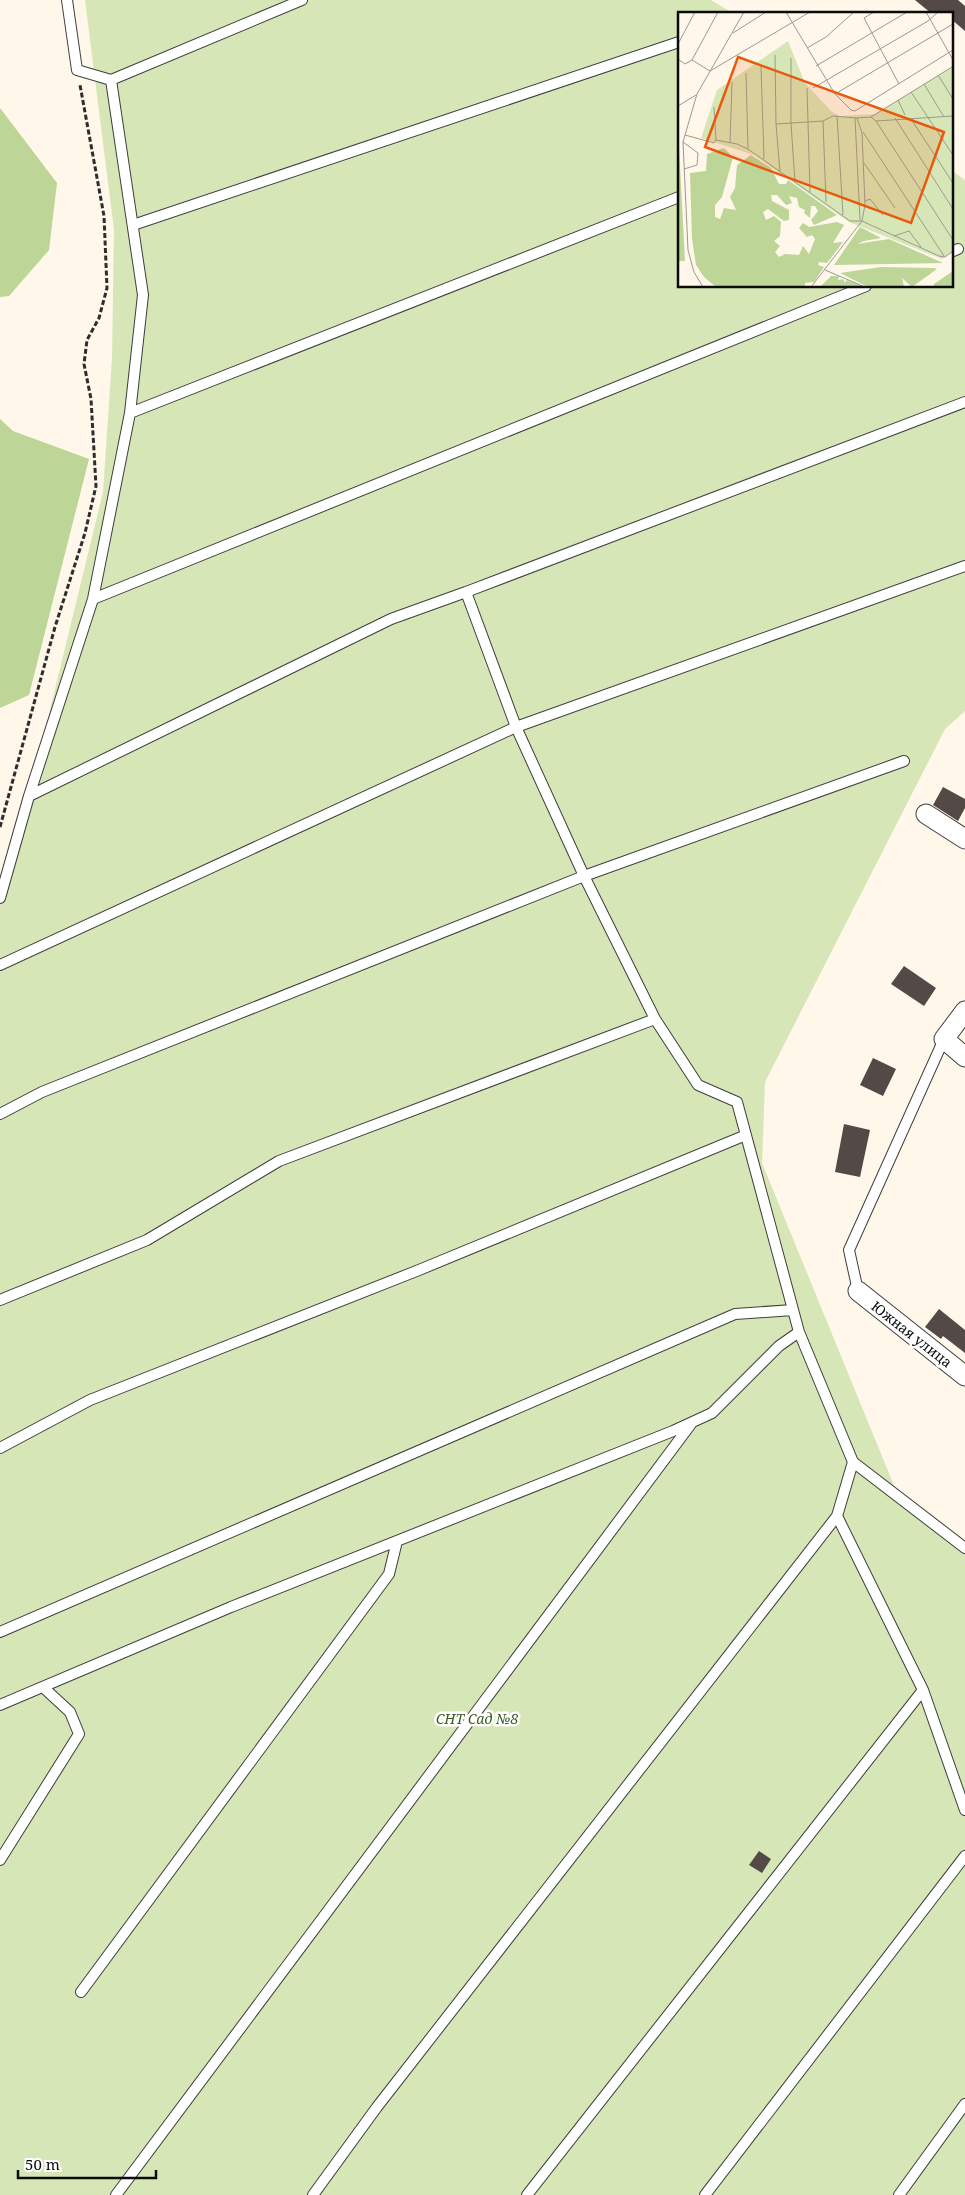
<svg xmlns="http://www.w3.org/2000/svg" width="965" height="2195" font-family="'Noto Serif',serif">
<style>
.green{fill:#d7e6b6}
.forest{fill:#bdd597}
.building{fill:#534a48}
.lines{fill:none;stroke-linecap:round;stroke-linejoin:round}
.lane-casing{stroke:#3e3e3e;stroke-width:12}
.street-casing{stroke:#3e3e3e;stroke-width:21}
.path{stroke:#2d2d2d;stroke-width:3;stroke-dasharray:5 2.5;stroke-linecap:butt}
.lane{stroke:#fff;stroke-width:10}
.street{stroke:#fff;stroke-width:19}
.labels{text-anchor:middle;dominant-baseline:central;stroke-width:5;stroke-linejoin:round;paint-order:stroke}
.street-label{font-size:14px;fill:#0b0b0b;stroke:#fff}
.park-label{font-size:14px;font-style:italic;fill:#375e20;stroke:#fff}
.inset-road{fill:none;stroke:#9d9991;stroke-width:1}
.view{fill:#e8590c;fill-opacity:0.15;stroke:#e8590c;stroke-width:2.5}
.inset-edge{fill:none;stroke:#0b0b0b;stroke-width:2.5}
</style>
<rect width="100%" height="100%" fill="#fef7ea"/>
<path class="green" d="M85,0H711L734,14H679V286H951V170L965,180V711L945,729L765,1082L762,1163L895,1488L965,1543V2195H0V898L29,796L103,492L112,359L114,230Z"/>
<path class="forest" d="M0,108L57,183L49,250L9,296L0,297Z
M0,419L13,431L89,459L29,695L0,708Z"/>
<path class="building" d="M915,0H958L965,6V31L951,19V14H932Z
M943,787L965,799V808L958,821L933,805Z
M904,966L936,988L924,1006L891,984Z
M873,1058L896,1069L883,1096L860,1085Z
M844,1124L870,1130L860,1177L835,1172Z
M939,1309L965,1330V1353L943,1336L941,1339L925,1327Z
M759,1851L771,1859L762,1873L749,1865Z"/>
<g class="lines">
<g class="lane-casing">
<path id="lane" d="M111,80L302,0
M133,225L679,42
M951,252L958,249
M130,413L679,197
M466,592L965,402
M93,599L866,286
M0,898L29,796L93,599L130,413L143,295L111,80L77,70L67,0
M0,965L516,727L965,566
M0,1114L42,1092L584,876L904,761
M858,1291L849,1250L944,1039
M0,1300L147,1240L279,1161L655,1019
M799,1332L853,1462L965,1548
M0,1448L90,1400L419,1270L746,1135
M853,1462L837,1516L923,1690L965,1810
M0,1632L735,1314L793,1310
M0,1705L231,1607L673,1431L712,1413L779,1346L799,1332L737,1102L698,1085L655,1019L584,876L516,727L466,592L391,619L29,796
M0,1860L79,1734L70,1712L44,1688
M81,1992L389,1574L397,1541
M116,2195L691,1424
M313,2195L377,2107L837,1516
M527,2195L923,1690
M705,2195L965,1856
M899,2195L965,2104"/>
</g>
<g class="street-casing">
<path id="street" d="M926,814L965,839
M965,1011L944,1039L965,1057
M858,1291L965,1376"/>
</g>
<path class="path" d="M0,827L55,627L85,533L96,486L91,399L84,364L87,340L99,318L107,288L104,216L80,85"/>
<use href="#lane" class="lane"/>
<use href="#street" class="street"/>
</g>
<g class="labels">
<g class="street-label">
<text transform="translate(912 1334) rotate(38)">Южная улица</text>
</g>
<g class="park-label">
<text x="477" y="1718">СНТ Сад №8</text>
</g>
</g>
<g transform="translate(678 12)">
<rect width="275" height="275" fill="#fef7ea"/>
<path d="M110,29L127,71L154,100L162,104L197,102L274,55L275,240L264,247L171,210L76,143L23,126L39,78Z" fill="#d7e6b6"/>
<path d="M0,135H1L7,249H0ZM46,136L55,145L44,185L37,193V205L42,207L46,196L58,198L52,185L57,176L59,153L73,143L93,156L101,172H108L110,168L159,203L136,213L133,208L140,199L137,194H133L132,206L126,201L127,198L121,195L119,186L111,184L114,191L108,193L99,183H93L94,189L111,198V208L106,209L90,197L85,200L88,208L96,204L103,210L102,224L96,229L102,234L97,240L101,245L107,242L121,243L125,234L131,242L137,227L134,223L129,225L121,216L125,211L131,215L159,210L166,213L155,231L165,230L149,251L141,250L140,253L146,255L136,270L127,271V275H38L26,265L18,253L14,227L12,161L28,159L29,142ZM182,215L203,226L186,229L179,232L211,227L265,251L156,253ZM203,255L256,256L259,257L234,275L224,266L226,275H190L162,261ZM275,259V275H256V272ZM153,264H161L160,268L165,267L167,271L168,268L188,275H142Z" fill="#bdd597"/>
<path class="inset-road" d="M108,0L157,82L173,98L177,99L275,38M196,0L186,6L221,72M248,0L275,48M55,21L88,0M0,32L17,0M129,36L148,25L176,0M97,43L98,112M113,46V112L117,170M0,47L7,52L14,48L32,59L132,0M14,48L40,0M83,54L86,147M138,54L229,0M68,61L70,137M260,63L275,87M246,72L266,105M129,76L132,180M135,76L250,9L260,0M233,80L275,143M157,82L275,12M220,88L227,103M0,94L18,83M36,95L38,128M159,104L165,203M193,105L274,55L275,57M177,106L182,208M179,106L193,105L198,109L275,104M217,106L275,197M233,107L275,171M145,109L148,190M198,109L275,228M185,120L266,244M7,123L36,131L38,128L59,132L70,137L172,209H184L261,244L267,245L275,239M5,130L20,141L19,153L6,157M52,131L54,70M186,151L217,196M102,160L98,112L145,109L155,104L179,106L184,121L187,193L184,209L133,275M187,189L192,187L205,203M216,224L231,219L243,235M147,258L187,275M25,275L16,260L10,238L5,130L19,82L66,0"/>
<path class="view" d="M60,45L266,120L233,211L27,135Z"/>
<rect width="275" height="275" class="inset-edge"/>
</g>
<path d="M18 2170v8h138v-8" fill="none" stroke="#0b0b0b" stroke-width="2.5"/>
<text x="25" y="2170" font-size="15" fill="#0b0b0b" stroke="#ffffff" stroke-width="4" paint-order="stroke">50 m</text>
</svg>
